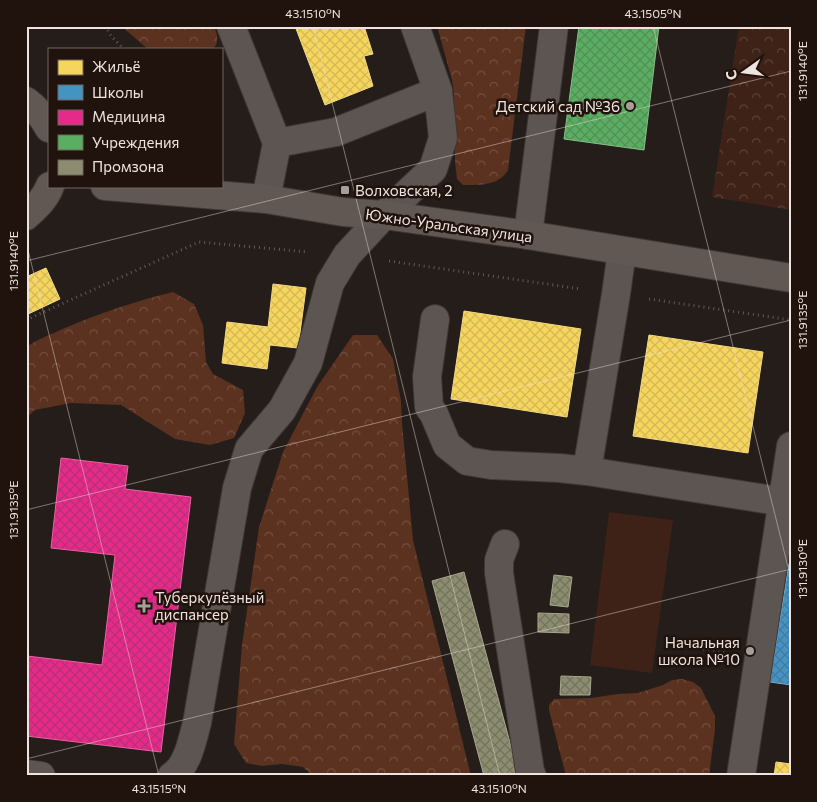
<svg xmlns="http://www.w3.org/2000/svg" width="817" height="802" font-family="Commissioner,sans-serif">
<style>
.forest{fill:url(#forest-crowns)}
.park{fill:url(#park-crowns)}
.pitch{fill:#3e2217}
.homes{fill:url(#homes-cross-hatch);stroke:#f4d983}
.schools{fill:url(#schools-cross-hatch);stroke:#76abcb}
.health{fill:url(#health-cross-hatch);stroke:#e961a3}
.public{fill:url(#public-cross-hatch);stroke:#86be86}
.industry{fill:url(#industry-cross-hatch);stroke:#a9a690}
.lines{fill:none;stroke-linecap:round;stroke-linejoin:round}
.minor-casing{stroke:#3f3835;stroke-width:30}
.major-casing{stroke:#3f3835;stroke-width:30}
.path{stroke:#605956;stroke-width:3;stroke-dasharray:1 4;stroke-linecap:butt}
.minor{stroke:#5c5552;stroke-width:28}
.major{stroke:#615854;stroke-width:28}
.ticks{fill:none;stroke:#eee3de;stroke-width:1;stroke-opacity:0.45}
.poi-dot{fill:#a89e99;stroke:#20120c;stroke-width:2}
.labels{text-anchor:middle;dominant-baseline:central;stroke-width:5;stroke-linejoin:round;paint-order:stroke}
.poi-label{font-size:15px;fill:#eee3de;stroke:#20120c;text-anchor:end}
.street-label{font-size:15px;fill:#eee3de;stroke:#20120c}
.neatline{fill:none;stroke:#eee3de;stroke-width:2}
.ticks-label{font-size:12px;text-anchor:middle;fill:#eee3de}
</style>
<defs>
<pattern id="forest-crowns" width="20" height="18" patternUnits="userSpaceOnUse" patternTransform="scale(1.25)"><rect width="20" height="18" fill="#5b311f"/><path d="M2 6a3 3 0 1 1 6 0M12 15a3 3 0 1 1 6 0" fill="none" stroke="#734f3f"/></pattern>
<pattern id="park-crowns" width="20" height="18" patternUnits="userSpaceOnUse" patternTransform="scale(1.25)"><rect width="20" height="18" fill="#3e2217"/><path d="M2 6a3 3 0 1 1 6 0M12 15a3 3 0 1 1 6 0" fill="none" stroke="#5a4238"/></pattern>
<pattern id="homes-cross-hatch" width="8" height="8" patternUnits="userSpaceOnUse" patternTransform="scale(1.25)"><rect width="8" height="8" fill="#f6d55c"/><path d="M0 0l8 8M0 8l8-8" fill="none" stroke="#d3b857"/></pattern>
<pattern id="schools-cross-hatch" width="8" height="8" patternUnits="userSpaceOnUse" patternTransform="scale(1.25)"><rect width="8" height="8" fill="#4393c3"/><path d="M0 0l8 8M0 8l8-8" fill="none" stroke="#447b9d"/></pattern>
<pattern id="health-cross-hatch" width="8" height="8" patternUnits="userSpaceOnUse" patternTransform="scale(1.25)"><rect width="8" height="8" fill="#e7298a"/><path d="M0 0l8 8M0 8l8-8" fill="none" stroke="#b73175"/></pattern>
<pattern id="public-cross-hatch" width="8" height="8" patternUnits="userSpaceOnUse" patternTransform="scale(1.25)"><rect width="8" height="8" fill="#5aae61"/><path d="M0 0l8 8M0 8l8-8" fill="none" stroke="#548e58"/></pattern>
<pattern id="industry-cross-hatch" width="8" height="8" patternUnits="userSpaceOnUse" patternTransform="scale(1.25)"><rect width="8" height="8" fill="#8c8c6e"/><path d="M0 0l8 8M0 8l8-8" fill="none" stroke="#74735f"/></pattern>
</defs>
<rect width="100%" height="100%" fill="#251d1a"/>
<path class="forest" d="M121,26H214C217,34 220,42 213,49H148Z
M437,26H526L508,170C499,186 479,185 463,185L457,179L455,161L454,95L452,80Z
M173,292L194,304L203,325L206,362L213,374L243,390L245,413L234,438L210,445L175,439L121,405L71,403L35,410L26,418V347C38,339 52,334 65,328C100,313 136,301 173,292Z
M353,335H377L393,359L401,401L402,423L413,540L471,776H313L303,767L282,764L262,766L246,763L234,744L242,645L259,527L283,452L317,387Z
M682,679L693,682L701,688L715,716V729L709,776H566L549,710V705L554,699L591,698L618,694L638,693L663,685L672,680Z"/>
<path class="park" d="M739,26H791V210L712,197Z"/>
<path class="pitch" d="M609,512L673,520L652,673L590,665Z"/>
<path class="homes" d="M295,26H364L373,54L364,56L373,86L325,105Z
M46,268L60,299L26,315V277Z
M273,284L306,288L298,348L270,345L267,369L222,363L227,322L268,327Z
M464,311L581,329L567,417L451,399Z
M649,335L763,352L748,453L633,436Z
M776,762L791,764V776H774Z"/>
<path class="schools" d="M789,563H791V685L770,682Z"/>
<path class="health" d="M61,458L128,466L125,489L191,497L161,752L26,736V665L27,656L102,665L115,555L51,548Z"/>
<path class="public" d="M579,26H659L644,150L564,139Z"/>
<path class="industry" d="M464,572L519,776H484L432,581Z
M554,575L572,577L568,607L550,605Z
M538,613L569,614V633L538,632Z
M561,676L591,677L590,695H560Z"/>
<g class="lines">
<g class="minor-casing">
<path id="minor" d="M231,26L277,143L266,199
M277,143L336,132L438,91
M528,235L554,26
M435,319L427,377L429,407L434,414L447,445L467,461L491,465L559,468L587,471L791,503
M587,471L616,294L622,251
M505,544L499,560V573L530,771L532,776
M26,774L41,776
M172,776C188,766 192,740 197,723L237,488L249,449L282,410L308,363L330,283L347,255L384,215L433,169L443,138L438,91L415,26
M741,776L791,446"/>
</g>
<g class="major-casing">
<path id="major" d="M26,101C36,108 43,117 49,128
M105,186L266,199L343,212L384,215L528,235L791,278
M26,216C36,207 45,199 50,186"/>
</g>
<path class="path" d="M105,26L112,37L124,49
M389,261L581,289
M649,299L791,320
M26,320L199,242L308,252
M664,642L726,653"/>
<use href="#minor" class="minor"/>
<use href="#major" class="major"/>
</g>
<path class="ticks" d="M313,26L500,776M653,26L791,579M26,242L159,776M26,261L791,71M26,510L791,320M26,759L791,569"/>
<g class="poi-dot">
<circle cx="630" cy="106" r="5"/>
<rect x="340" y="185" width="10" height="10" rx="2.5"/>
<path d="M141.5 598.5h5v5h5v5h-5v5h-5v-5h-5v-5h5z"/>
<circle cx="750" cy="651" r="5"/>
</g>
<g class="labels">
<g class="poi-label">
<text x="620" y="106">Детский сад №36</text>
<text x="355" y="190" text-anchor="start">Волховская, 2</text>
<text x="155" y="597" text-anchor="start">Туберкулёзный<tspan x="155" dy="17">диспансер</tspan></text>
<text x="740" y="642">Начальная<tspan x="740" dy="17">школа №10</tspan></text>
</g>
<g class="street-label">
<text transform="translate(449 225) rotate(8)">Южно-Уральская улица</text>
</g>
</g>
<rect width="817" height="802" fill="none" stroke="#20120c" stroke-width="55"/>
<rect x="48" y="48" width="175" height="140" fill="#20120c" stroke="#726660"/>
<rect x="58" y="60" width="25" height="15" fill="#f6d55c" stroke="#726660"/>
<text x="92" y="72" font-size="15" fill="#eee3de">Жильё</text>
<rect x="58" y="85" width="25" height="15" fill="#4393c3" stroke="#726660"/>
<text x="92" y="98" font-size="15" fill="#eee3de">Школы</text>
<rect x="58" y="110" width="25" height="15" fill="#e7298a" stroke="#726660"/>
<text x="92" y="122" font-size="15" fill="#eee3de">Медицина</text>
<rect x="58" y="135" width="25" height="15" fill="#5aae61" stroke="#726660"/>
<text x="92" y="148" font-size="15" fill="#eee3de">Учреждения</text>
<rect x="58" y="160" width="25" height="15" fill="#8c8c6e" stroke="#726660"/>
<text x="92" y="172" font-size="15" fill="#eee3de">Промзона</text>
<g transform="translate(744 72) rotate(256)" stroke="#20120c" stroke-width="4" paint-order="stroke">
<path d="M0-4L9 19L0 12L-9 19Z" fill="#eee3de"/>
<text y="-8" font-size="14" font-weight="bold" text-anchor="middle" fill="#eee3de">С</text>
</g>
<rect x="28" y="28" width="762" height="746" class="neatline"/>
<g class="ticks-label">
<text x="313" y="18">43.1510°N</text>
<text x="653" y="18">43.1505°N</text>
<text transform="translate(803 71) rotate(-90)" y="4">131.9140°E</text>
<text transform="translate(14 261) rotate(-90)" y="4">131.9140°E</text>
<text transform="translate(803 320) rotate(-90)" y="4">131.9135°E</text>
<text transform="translate(14 510) rotate(-90)" y="4">131.9135°E</text>
<text transform="translate(803 569) rotate(-90)" y="4">131.9130°E</text>
<text x="159" y="793">43.1515°N</text>
<text x="499" y="793">43.1510°N</text>
</g>
</svg>
